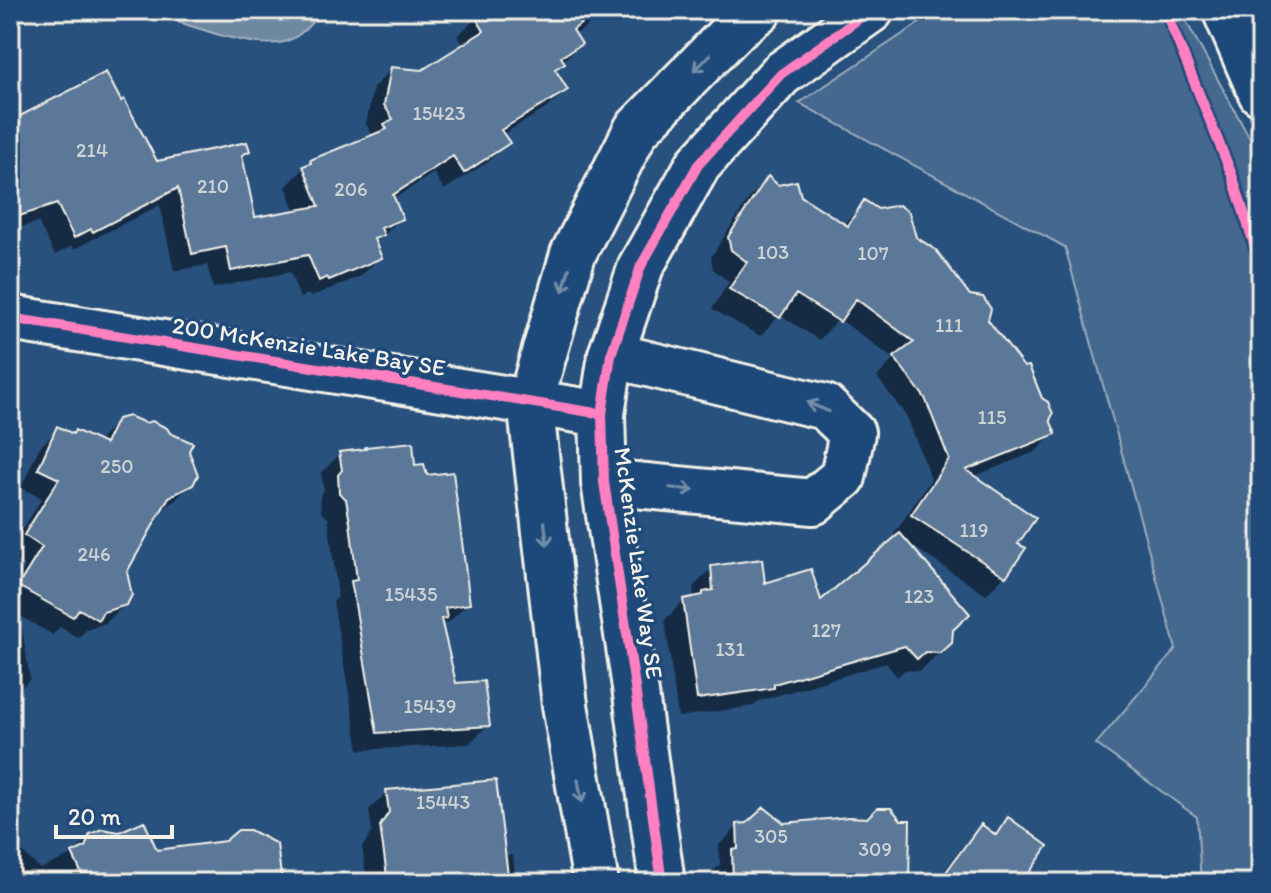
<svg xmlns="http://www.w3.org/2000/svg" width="1271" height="893" font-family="Itim,sans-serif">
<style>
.green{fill:#45688e;stroke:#9cacbb;stroke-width:2}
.water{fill:#6e88a2;stroke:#a4b2be;stroke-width:2}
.shadow{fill:#0007}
.building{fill:#5b7899;stroke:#f4f1e8;stroke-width:2}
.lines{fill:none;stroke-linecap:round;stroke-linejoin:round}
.minor-casing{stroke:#f4f1e8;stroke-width:50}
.tertiary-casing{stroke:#f4f1e8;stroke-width:50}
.secondary-casing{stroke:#f4f1e8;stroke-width:50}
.minor{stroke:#1f4a7a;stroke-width:44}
.tertiary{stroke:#1f4a7a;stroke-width:44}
.secondary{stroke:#1f4a7a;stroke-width:44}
.cycleway-casing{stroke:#1f4a7a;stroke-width:15}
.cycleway{stroke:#ff80c0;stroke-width:10}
.oneway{stroke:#748da6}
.labels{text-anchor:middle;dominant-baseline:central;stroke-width:7;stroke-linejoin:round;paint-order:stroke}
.number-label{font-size:20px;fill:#ced3d4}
.street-label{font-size:24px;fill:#f4f1e8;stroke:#1f4a7a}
</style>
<rect width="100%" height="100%" fill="#28517e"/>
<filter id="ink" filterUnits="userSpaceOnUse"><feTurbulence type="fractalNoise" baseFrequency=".0125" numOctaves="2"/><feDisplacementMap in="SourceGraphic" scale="16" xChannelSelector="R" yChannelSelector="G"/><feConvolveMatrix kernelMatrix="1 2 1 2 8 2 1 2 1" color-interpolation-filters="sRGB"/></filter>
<g filter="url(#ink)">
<path class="green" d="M939,10H1180L1254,146L1261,167V883H1201L1197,817L1096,744L1176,649L1065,247L799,103Z"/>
<path class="water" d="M141,10H322C311,24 299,40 279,43C241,48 179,20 141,10Z"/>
<path class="shadow" d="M485,10H608L574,36L580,44L554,71L566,90L547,108L502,135L507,142L489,161L444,190L434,173L393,199L400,219L382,237L373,242L380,257L361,276L310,297L308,294L300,298L290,272L213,288L207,265L174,271L160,205L74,249L72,246L55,255L38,222L10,231V123L156,163L248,151L241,158L254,219L296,212L286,187L311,161L373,137L366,124L373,88L391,69L422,72L463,46L457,36Z
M768,179L777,188L799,197L843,225L865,203L915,238L986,320L1048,420L1054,434L1035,452L972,477L1016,544L1023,549L1004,576L986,595L908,543L950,631V642L920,671L905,670L897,677L886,663L759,701L754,706L678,717L665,620L683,601L694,599L693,587L712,568L820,603L898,537L894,534L931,479L907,417L877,377L894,359L839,319L819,340L780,315L760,336L712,309L729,282L713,269L711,257L750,197Z
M118,421L187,451L192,484L172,503L160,510L125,572V604L106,623L87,629L78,638L60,627L53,635L20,616L30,679L10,698V590L25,566L10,557V550L42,498L21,488L39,448L58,429L97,443Z
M366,449L413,467L468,603L449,622L440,624L454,685L488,725L469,744L359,750L333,602L338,597L328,518L321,512L320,495L324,490L321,473L340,454L364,451Z
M387,792L504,856L513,855L516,883H367L362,847L372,832L369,810Z
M1008,820L1020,881L1023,883H935L963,846L981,827L993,835Z
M783,825L907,883H715L714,870L720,865L719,845L738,826Z
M91,836L156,853L280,883H10V840L40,869L72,855Z"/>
<path class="building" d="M471,10H598L573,30L582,44L561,57L565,63L555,69L568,90L501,130L510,143L464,173L453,156L393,195L403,219L381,228L384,235L374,239L382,258L329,280L327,277L319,281L308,255L231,271L226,247L192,254L178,188L93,232L91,229L74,238L57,204L10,219V121L106,72L121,101L124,99L157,161L247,142L250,151L242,155L255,217L319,206L303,166L311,163L310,160L387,129L384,124L393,119L384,105L391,67L422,70L484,31Z
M768,176L778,185L797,181L801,196L848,226L864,200L878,209L899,205L909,212L916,237L936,250L970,295L983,297L991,309L988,320L1024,367L1029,366L1042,398L1048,402L1053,414L1050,420L1056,434L966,470L1036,518L1018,544L1026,548L1006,577L911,515L949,459L925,398L894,357L914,342L856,299L840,322L796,294L780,318L729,289L747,262L731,250L728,237Z
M129,416L145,423L152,421L167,428L170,433L193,443L189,451L198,475L193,485L169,497L127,572L132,595L127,605L103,612L98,620L79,609L73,617L18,586L42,547L24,535L59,479L38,469L57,426L73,434L75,430L105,444L117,419Z
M413,442L415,465L424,464L427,475L453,472L470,604L445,608L447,618L441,619L456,683L484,681L490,726L377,733L351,581L357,580L350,523L346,499L339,493L338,475L342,470L339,452L366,449L365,447Z
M900,533L970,614L953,630L952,643L941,653L925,652L917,659L905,646L774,684V688L697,699L683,599L703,595V592L713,590L711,566L762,559L765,583L811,569L821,600Z
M496,780L509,883H388L380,826L389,812L386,790Z
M764,807L784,823L849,817L867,818L877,808H891L901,820H910L909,883H733L732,850L738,849L737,824L747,823Z
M1008,817L1048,846L1022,883H938L981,824L996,835Z
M144,821L157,850L225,841L238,830H250L277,844L282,883H86L72,853L85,847L90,834L102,829L119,832Z"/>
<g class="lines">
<g class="minor-casing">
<path id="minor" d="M10,318L602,414
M604,482L813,502L843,477L852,433L825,407L611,355"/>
</g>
<g class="tertiary-casing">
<path id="tertiary" d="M596,883L565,705L530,402L573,254L636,130L737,27L759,10
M662,883L635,687L604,482L602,414L611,355L641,266L698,165L781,74L871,10"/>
</g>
<g class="secondary-casing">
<path id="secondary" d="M1225,10L1261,93"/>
</g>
<use href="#minor" class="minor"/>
<use href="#tertiary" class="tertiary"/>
<use href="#secondary" class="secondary"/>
<g class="cycleway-casing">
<path id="cycleway" d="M1165,10L1232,175L1261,266
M10,318L602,414
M662,883L635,687L604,482L602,414L611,355L641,266L698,165L781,74L871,10"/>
</g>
<use href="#cycleway" class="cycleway"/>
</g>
<defs><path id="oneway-shaft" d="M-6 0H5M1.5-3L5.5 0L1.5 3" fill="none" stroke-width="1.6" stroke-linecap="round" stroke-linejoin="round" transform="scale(2)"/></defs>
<g class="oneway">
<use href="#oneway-shaft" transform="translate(702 63) rotate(135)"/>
<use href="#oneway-shaft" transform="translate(566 280) rotate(106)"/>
<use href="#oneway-shaft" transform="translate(818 407) rotate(-158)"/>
<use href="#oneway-shaft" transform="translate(682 489) rotate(6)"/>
<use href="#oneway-shaft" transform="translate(546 534) rotate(83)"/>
<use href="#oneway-shaft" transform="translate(580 791) rotate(80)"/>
</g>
</g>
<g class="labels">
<g class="number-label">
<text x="439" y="113">15423</text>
<text x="92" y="150">214</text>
<text x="213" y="186">210</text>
<text x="351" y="189">206</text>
<text x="773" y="252">103</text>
<text x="873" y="253">107</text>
<text x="949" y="325">111</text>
<text x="992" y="417">115</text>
<text x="117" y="466">250</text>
<text x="974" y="530">119</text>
<text x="94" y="554">246</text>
<text x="411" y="594">15435</text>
<text x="919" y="596">123</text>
<text x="826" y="630">127</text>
<text x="730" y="649">131</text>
<text x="430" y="706">15439</text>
<text x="443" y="802">15443</text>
<text x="771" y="836">305</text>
<text x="875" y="849">309</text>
</g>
<g class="street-label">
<text transform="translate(309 346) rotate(9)">200 McKenzie Lake Bay SE</text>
<text transform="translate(639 563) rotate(82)">McKenzie Lake Way SE</text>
</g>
</g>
<rect width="1271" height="893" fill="none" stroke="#1f4a7a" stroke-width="40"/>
<rect x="20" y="20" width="1231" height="853" fill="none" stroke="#f4f1e8" stroke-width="3" filter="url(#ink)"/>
<path d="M56 825v12h116v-12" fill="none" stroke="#f4f1e8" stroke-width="4"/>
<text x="68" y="825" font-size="24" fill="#f4f1e8" stroke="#1f4a7a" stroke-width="6" paint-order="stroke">20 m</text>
</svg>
